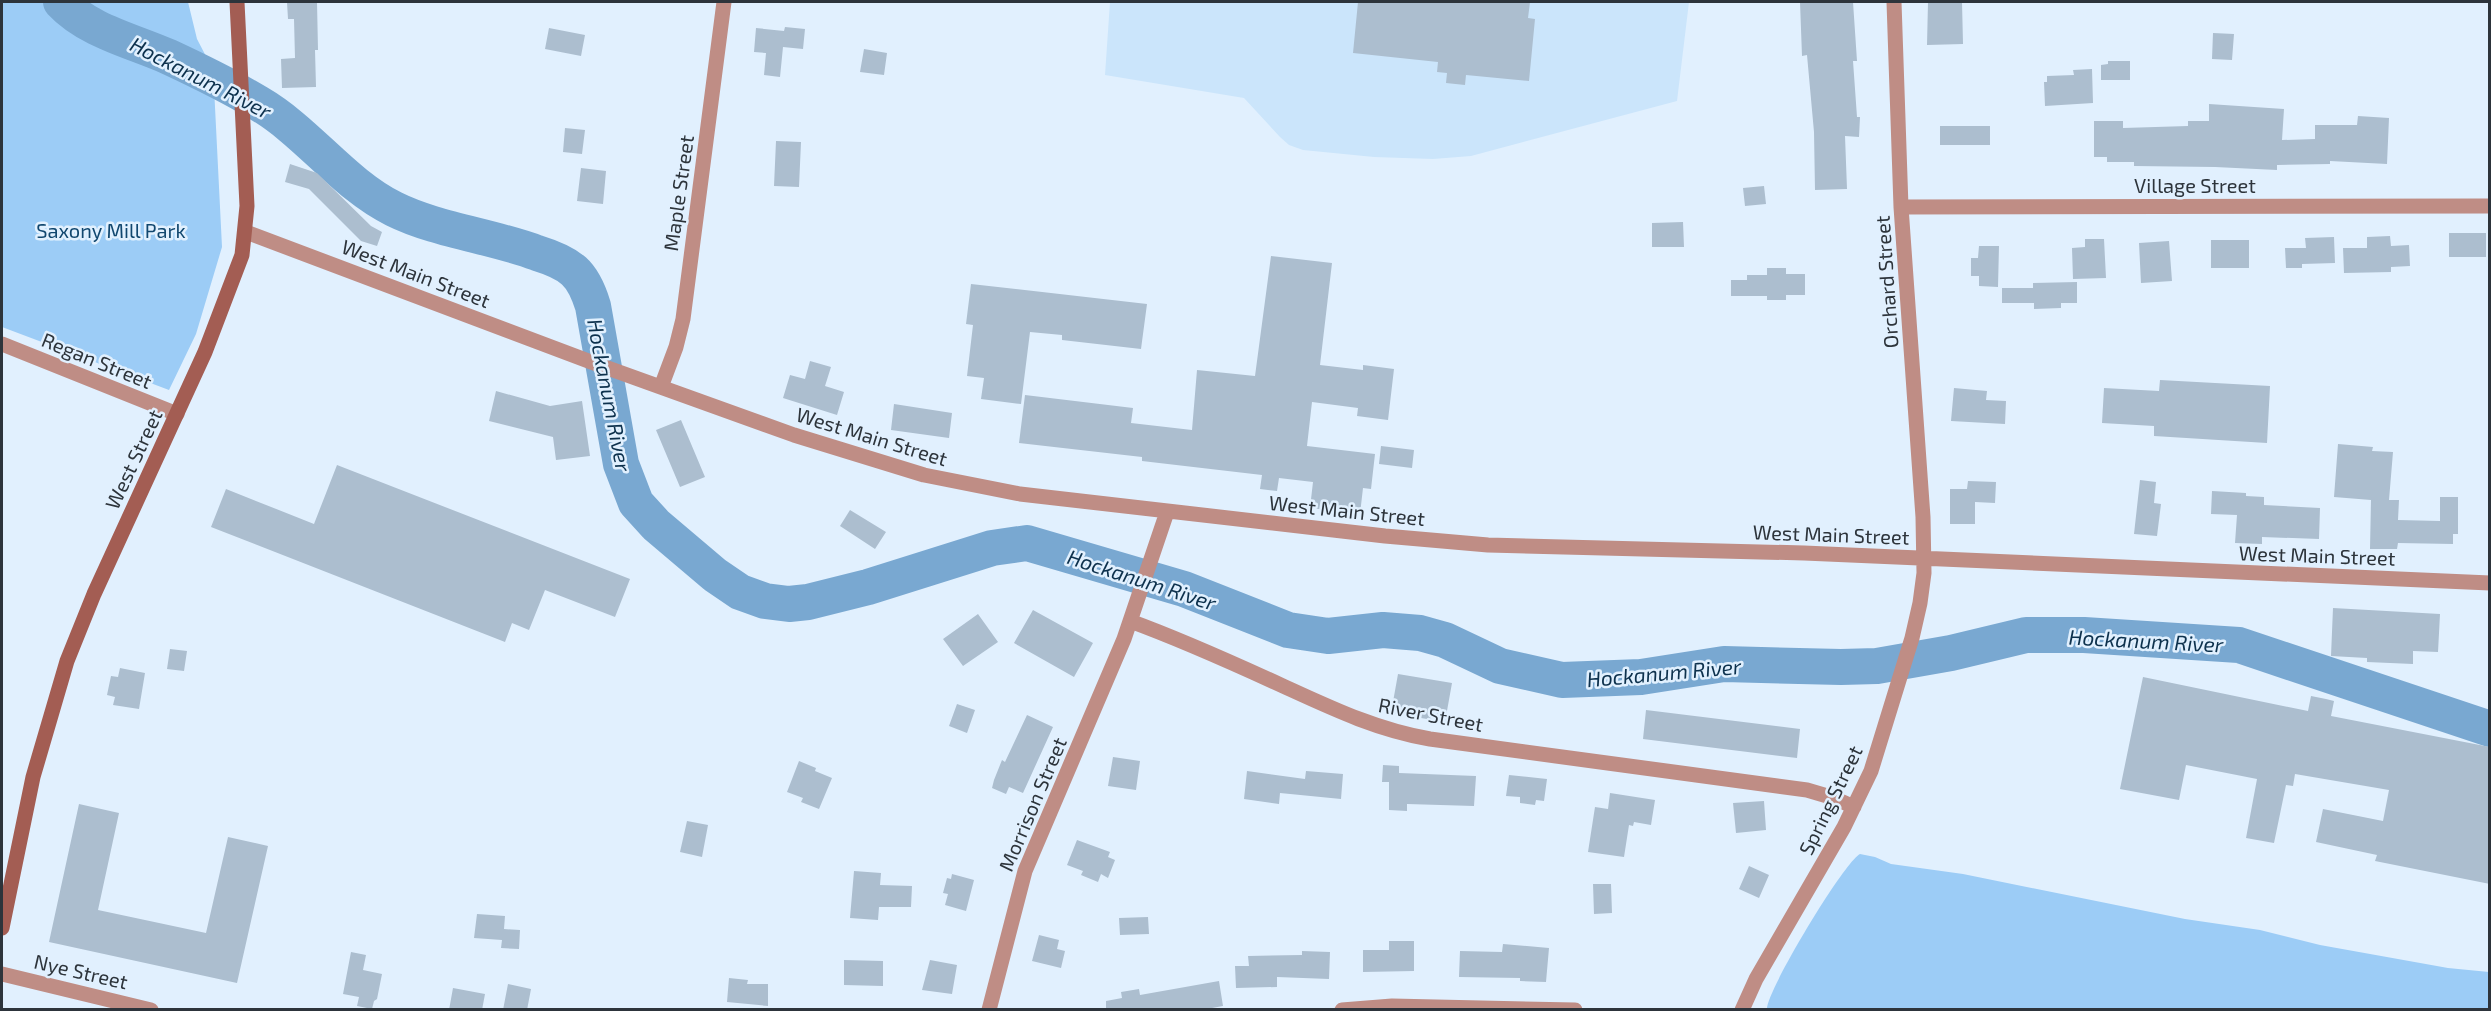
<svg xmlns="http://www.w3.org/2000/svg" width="2491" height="1011" font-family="'Exo 2',sans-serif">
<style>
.built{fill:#cbe5fb}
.green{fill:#9cccf6}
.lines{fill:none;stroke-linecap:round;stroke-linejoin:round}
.river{stroke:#79a8d1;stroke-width:36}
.building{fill:#acbecf}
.street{stroke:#bf8d85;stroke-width:15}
.secondary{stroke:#a35d53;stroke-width:15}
.labels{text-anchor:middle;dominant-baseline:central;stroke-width:5;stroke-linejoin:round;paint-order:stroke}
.street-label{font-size:20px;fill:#2d343b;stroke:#e1f0fe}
.park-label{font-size:20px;fill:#11476f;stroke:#e1f0fe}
.water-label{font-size:21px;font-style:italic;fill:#0d314d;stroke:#e1f0fe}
</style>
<rect width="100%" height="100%" fill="#e1f0fe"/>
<path class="built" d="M1110,2H1689L1677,101L1471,156L1433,159L1374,157L1303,150L1289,145L1280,137L1244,98L1105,75Z"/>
<path class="green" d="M2,2H188L197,39L210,64L213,67L222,247L196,334L169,390L2,327Z
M1860,854L1875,857L1891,864L1963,874L2185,919L2260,930L2320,945L2448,968L2489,972V1009H1767C1766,992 1844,862 1860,854Z"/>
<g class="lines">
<path class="river" d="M61,2C88,31 133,41 169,57C199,71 230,86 258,103C308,132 343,184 394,209C436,230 492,236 537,253C550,257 564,262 574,271C584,280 589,293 593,306L621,464L636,503L656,525L715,575L740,592L765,601L789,604L808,602L868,587L992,548L1027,543L1184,589L1288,630L1328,636L1383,630L1420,633L1445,640L1500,666L1562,680L1641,677L1724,664L1841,667L1877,666L1951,653L2026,635H2084L2239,645L2490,729"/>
</g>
<path class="building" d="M287,2H317L318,50H315L316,87L282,88L281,59L295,58L294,19H288Z
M1358,2H1530L1528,18L1535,19L1529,81L1466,75L1465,85L1446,83L1447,73L1437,72L1438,62L1353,53Z
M1800,2H1853L1857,61H1853L1857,117H1860L1859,137L1845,136L1847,189L1815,190L1814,132L1807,55L1802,56Z
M1928,2H1962L1963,44L1927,45Z
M785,27L805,29L803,49L783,47L780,77L764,75L766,53L754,52L756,28L784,31Z
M549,28L585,35L581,56L545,49Z
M2213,33L2234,34L2232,60L2212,59Z
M864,49L887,53L884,75L860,72Z
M2108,61H2130V80H2101V65L2108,64Z
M2092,69L2093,103L2045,106L2044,82H2047V76L2074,75L2073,70Z
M2209,104L2284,109L2282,140L2315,139V125H2357L2358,116L2389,118L2387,164L2330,161V164L2277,165V170L2215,167L2134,166V162H2107V157H2094V121H2123V128L2188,126V121H2209Z
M1940,126H1990V145H1940Z
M565,128L585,130L582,154L563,152Z
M776,141L801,142L799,187L774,186Z
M290,164L317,173L371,226L382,232L377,246L361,241L309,189L285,182Z
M581,168L606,171L603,204L577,201Z
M1764,186L1766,204L1745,206L1743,188Z
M1683,222L1684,247H1652V223Z
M2449,233H2486V257H2449Z
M2390,236L2391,246L2409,245L2410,266L2391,267V272L2344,273L2343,248H2367V237Z
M2334,237L2335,263L2302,264V268H2286L2285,248H2306L2305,238Z
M2085,239H2104L2106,278L2073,279L2072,248L2085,247Z
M2211,240H2249V268H2211Z
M2169,241L2172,281L2141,283L2139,243Z
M1979,246H1999L1998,287L1979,286V276H1971V258H1978Z
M1271,256L1332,263L1320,365L1363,370V365L1394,369L1388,420L1357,416L1358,408L1312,402L1307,446L1375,454L1371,489L1363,488L1360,514L1310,508L1313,482L1279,478L1277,491L1260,489L1262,475L1142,461V457L1019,443L1025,395L1133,408L1131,423L1192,430L1197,370L1255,376Z
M1767,268H1786V274H1805V295H1786V300H1767V296H1731V280H1747V275H1767Z
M2077,282V303H2061V308L2034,309V303H2002V288H2033V283Z
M971,284L1147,304L1141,349L1062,340V335L1030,332L1021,404L981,399L984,378L967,376L973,325L966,324Z
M810,361L831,367L825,386L844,392L837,415L783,398L790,375L805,379Z
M2160,380L2270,386L2267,443L2154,436V426L2102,423L2104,388L2159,391Z
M1954,388L1987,391L1986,400L2006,401L2005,424L1951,421Z
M496,391L550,406L582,401L590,456L556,460L553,437L489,421Z
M894,404L952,413L949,438L891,430Z
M681,420L705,477L680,487L656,430Z
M2338,444L2373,447L2372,451L2393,452L2389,500H2399L2398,520L2440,521V497H2458V534H2453V544L2398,543L2397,549H2370L2371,500L2334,497Z
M1381,446L1414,450L1412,468L1379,464Z
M337,465L630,579L615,617L545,590L529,630L512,623L505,642L211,527L226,489L314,524Z
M2140,480L2156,482L2154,503L2161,504L2157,536L2134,534Z
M1968,481L1996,482L1995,503L1975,502V524H1950V489H1967Z
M2212,491L2246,493V496L2264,497V505L2320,508L2319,539L2262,537V544L2235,543L2237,515L2211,514Z
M850,510L886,532L875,549L840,526Z
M2333,608L2440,614L2438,652L2413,651V664L2367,662V658L2331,656Z
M1033,610L1093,643L1074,677L1014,643Z
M978,614L998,642L963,666L943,639Z
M170,649L187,651L184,671L167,669Z
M120,668L145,673L139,709L113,705L115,697L107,695L111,676L118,677Z
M1398,674L1452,683L1445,722L1391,713Z
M2143,677L2308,711L2311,696L2326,699L2334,701L2331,716L2490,747V884L2375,861L2377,855L2316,842L2323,809L2383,821L2389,790L2295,774L2293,786L2286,785L2274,843L2246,838L2257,779L2186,765L2179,800L2120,789Z
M957,704L975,710L967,733L949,726Z
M1646,710L1800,729L1797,758L1643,739Z
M1027,715L1053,727L1023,793L1009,787L1006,794L992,788L994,780L1002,760L1005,762Z
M1113,757L1140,761L1136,790L1108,786Z
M799,761L816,768L815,771L832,778L819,809L801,802L803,798L787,792Z
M1383,765L1399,766V773L1476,776L1474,806L1407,804V811L1389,810V782H1382Z
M1247,771L1305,779L1306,771L1343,774L1341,799L1280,793L1279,804L1244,799Z
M1509,775L1547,779L1544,801L1536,800L1535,805L1520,803V797L1506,796Z
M1610,793L1655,800L1651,825L1634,822L1633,826L1629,825L1624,857L1588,852L1595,807L1608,809Z
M1764,801L1766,830L1736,833L1733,803Z
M79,804L119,813L98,910L206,933L228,837L268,846L237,983L49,942Z
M687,821L708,825L702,857L680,852Z
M1077,840L1110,852L1108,857L1115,860L1108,878L1101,874L1098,882L1081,875L1083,871L1067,865Z
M1749,866L1769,875L1759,898L1739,889Z
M854,871L881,873L880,885L912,886L911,907H879L878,920L850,918Z
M952,874L974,880L966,911L945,905L948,894L943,893L947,878L951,879Z
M1593,884H1611L1612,913L1594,914Z
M477,914L505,916L504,929L520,930L519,949L501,948L502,940L474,938Z
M1148,917L1149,934L1120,935L1119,918Z
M1039,935L1059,940L1057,949L1065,951L1061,968L1032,961Z
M1389,941H1414V971L1363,972V950H1389Z
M1503,944L1549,948L1546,982L1520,981V978L1459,977L1460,951L1502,952Z
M1302,951L1330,952L1329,979L1277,977V987L1236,988L1235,966H1249L1248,956L1302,955Z
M351,952L366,955L363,970L382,974L377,999L374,1001L372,1009L357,1006L359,997L343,994Z
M844,960L883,961V986L844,985Z
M930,960L957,965L952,994L922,990Z
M729,978L748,980L747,984H768V1006L727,1002Z
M1219,981L1223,1006L1201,1010H1106V1001L1122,998L1121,992L1139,989L1140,995Z
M508,984L531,989L527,1010H503Z
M453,988L485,994L482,1010H449Z"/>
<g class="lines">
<path class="street" d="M1901,207L2490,206
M246,232L591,362L794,435L924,475L1020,494L1385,536L1488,545L1804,553L2490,583
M2,344L177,414
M661,387L676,347L683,319L724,2
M1130,621C1182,640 1233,663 1283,686C1331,708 1377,730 1430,739L1807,790L1834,798L1854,807
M2,974L151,1010
M989,1010L1025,871L1124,639L1167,512
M1342,1010L1392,1006L1575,1010
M1742,1010L1756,979L1844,827L1871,771L1912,638L1920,603L1924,573L1923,517L1901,207L1894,2"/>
<path class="secondary" d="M2,928L33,777L67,661L94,594L205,352L242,255L247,206L237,2"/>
</g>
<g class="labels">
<g class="street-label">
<text x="2195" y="185">Village Street</text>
<text transform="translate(678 193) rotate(-82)">Maple Street</text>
<text transform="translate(416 273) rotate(21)">West Main Street</text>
<text transform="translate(1886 282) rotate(-94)">Orchard Street</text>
<text transform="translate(97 360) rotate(22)">Regan Street</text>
<text transform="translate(872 436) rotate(17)">West Main Street</text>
<text transform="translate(133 459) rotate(-65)">West Street</text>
<text transform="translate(1347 510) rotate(6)">West Main Street</text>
<text transform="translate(1831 534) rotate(2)">West Main Street</text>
<text transform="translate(2317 555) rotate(2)">West Main Street</text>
<text transform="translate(1431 714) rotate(11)">River Street</text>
<text transform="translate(1830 800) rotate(-64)">Spring Street</text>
<text transform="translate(1032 804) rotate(-67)">Morrison Street</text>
<text transform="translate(81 971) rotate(13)">Nye Street</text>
</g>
<g class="park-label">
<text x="111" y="230">Saxony Mill Park</text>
</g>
<g class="water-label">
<text transform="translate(201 77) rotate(27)">Hockanum River</text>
<text transform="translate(610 395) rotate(79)">Hockanum River</text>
<text transform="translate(1142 579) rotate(18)">Hockanum River</text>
<text transform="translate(2146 640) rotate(3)">Hockanum River</text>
<text transform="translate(1664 672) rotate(-5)">Hockanum River</text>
</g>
</g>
<rect width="2491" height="1011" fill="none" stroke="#2d343b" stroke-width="6"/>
</svg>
